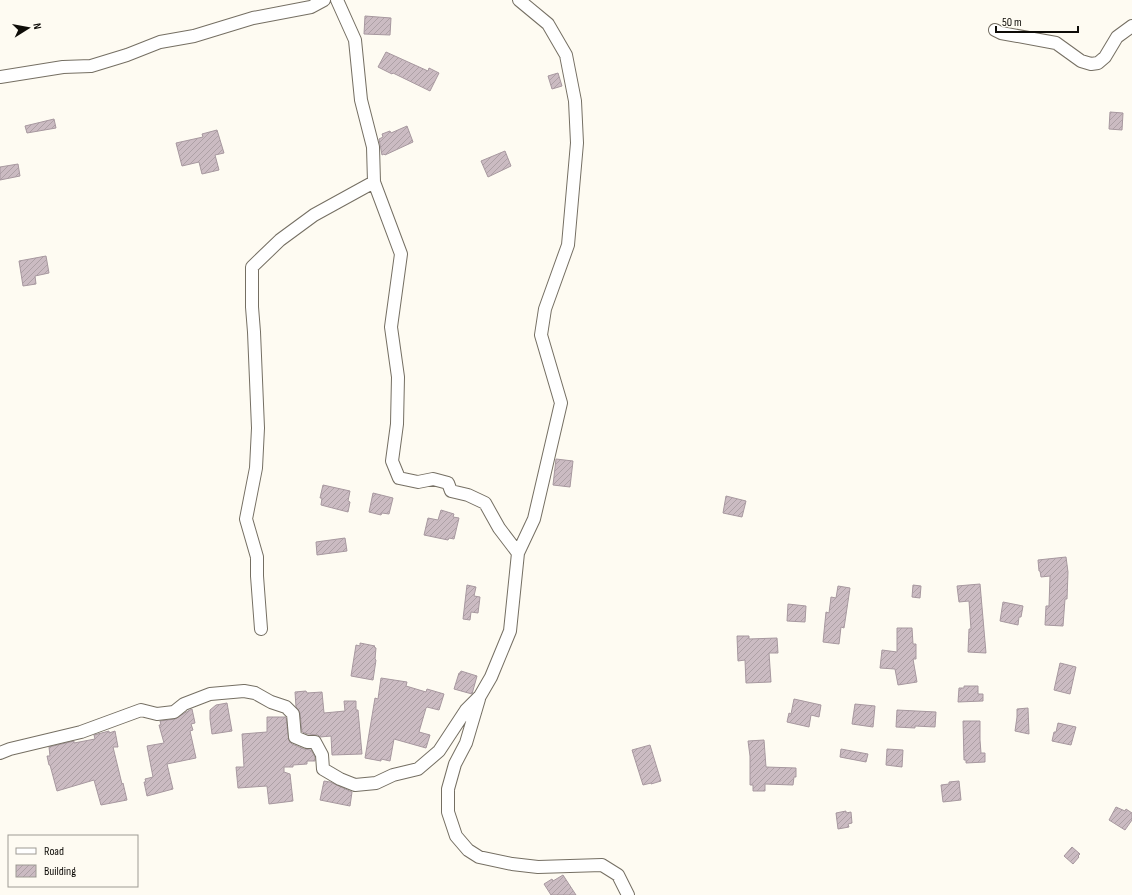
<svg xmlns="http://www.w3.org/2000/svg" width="1132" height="895" font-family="'Sofia Sans Condensed',sans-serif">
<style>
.building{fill:url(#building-hatch);stroke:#a7989f}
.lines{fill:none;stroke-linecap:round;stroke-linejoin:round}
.minor-casing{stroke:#756f63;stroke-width:14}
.minor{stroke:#fff;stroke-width:12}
</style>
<defs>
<pattern id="building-hatch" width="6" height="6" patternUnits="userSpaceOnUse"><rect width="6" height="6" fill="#cbbbc2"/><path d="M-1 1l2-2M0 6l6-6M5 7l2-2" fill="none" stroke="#ada0a5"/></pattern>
</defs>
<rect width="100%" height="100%" fill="#fefbf2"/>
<path class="building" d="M365,16L391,18L390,35L364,34Z
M386,52L428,71L429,68L439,73L430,91L393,73L392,74L378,67Z
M558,73L562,86L552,89L548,76Z
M1110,112L1123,113L1122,130L1109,129Z
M54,119L56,128L27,133L25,126Z
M407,126L413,142L385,155L384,154L382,155L379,139L383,137L382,134L390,131L391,133Z
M217,130L224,153L215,155L219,170L202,174L199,162L182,166L176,143L203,137L202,134Z
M505,151L511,166L488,177L481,161Z
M18,164L20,176L0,180V167Z
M46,256L49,273L35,276L36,284L23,286L19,261Z
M556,459L573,461L570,487L553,485Z
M323,485L350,491L348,501L350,502L348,512L321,505L322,498H320Z
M373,493L393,498L389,514L382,513L381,515L369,512Z
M726,496L746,501L742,517L723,513Z
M441,510L454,514L453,517L459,518L454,539L449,538L448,540L424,535L428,518L438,520Z
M345,538L347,551L317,555L316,542Z
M1066,557L1068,572L1067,599H1065L1063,626L1045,625L1046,606H1049L1050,576L1041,577L1040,571H1039L1038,560Z
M980,584L986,653L968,652L969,629H971L969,601L959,602L957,586Z
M467,585L476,587L474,596L480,597L478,613L471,612L470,620L463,619Z
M913,585L921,586L920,598L912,597Z
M838,586L850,588L844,628L841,627L839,644L823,642L826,612L829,613L831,597L836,598Z
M1003,602L1023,606L1021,617H1019L1018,625L1000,621Z
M788,604L806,606L805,622L787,621Z
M897,628H912L913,644H916V659H913L917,682L898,685L895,669L880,668L882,650L897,652Z
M737,636H749V639L777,638L778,653H769L771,682L746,683L745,660L738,661Z
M360,643L375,646L374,647L376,648L375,659L376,660L373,680L351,676L356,645L360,646Z
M1060,663L1076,667L1070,694L1054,690Z
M461,671L477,676L472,694L454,689L459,673H460Z
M381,678L407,682L406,686L426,692L427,689L444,694L439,710L427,707L426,708L419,732L430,735L426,748L394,739L390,761L381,759V761L365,758L375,698L378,699Z
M964,686H978V694H983V701L958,702L959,688H964Z
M306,691L307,693L322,692L324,713L345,711L344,701H356V710H358L362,754L332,755L331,736L320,737L318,735L308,734L302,732L300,713L296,707L295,692Z
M794,699L821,705L819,717L811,715L809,727L787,722L789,713L791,714Z
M227,703L232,731L212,734L210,719V710L216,705Z
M855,704L875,706L873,727L852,724Z
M1028,708L1029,734L1015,731L1017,717V709Z
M192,709L195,723L191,724L193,730L190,731L196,758L167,764L173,789L147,796L144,782H146L145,779L153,777L147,746L164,743L159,725H161L160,721L175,719L188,711Z
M897,710L936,712L935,727L915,726V728L896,727Z
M267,717H286L289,741L292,744L304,749L311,750L315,757V761H307V764L293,765V767H284V772L290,774L293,801L269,804L267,786L238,788L236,767H244L242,734L267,732Z
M963,721H980V740L981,753H985V762L966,763V760H964Z
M1058,723L1076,727L1071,745L1052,741L1054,732H1056Z
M109,731V733L115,731L118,747H113L122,784L123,783L127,800L101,805L94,780L57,791L50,765H49L47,756H50L49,747L74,741V743L95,739L94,735Z
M764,740L766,767L796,768V777H794L793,785L765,784V791H753V785H750V756L748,741Z
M650,745L661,781L651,784V783L643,785L632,750Z
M841,749L868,754L866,762L840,757Z
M887,749L903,750L902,767L886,765Z
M324,781L330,782L352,792L350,806L320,800Z
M959,781L961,800L943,802L941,785L949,784V782Z
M1116,807L1125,811L1126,809L1132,813V820L1125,830L1109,820Z
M846,811V813L851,812L852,823L848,824L849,827L838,829L836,813Z
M1072,847L1080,854L1078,856L1079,857L1073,864L1064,856Z
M563,875L576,895H551L544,884L552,879L553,881Z"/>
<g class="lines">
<g class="minor-casing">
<path id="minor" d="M995,30L1001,33L1056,43L1081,61L1091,64L1098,63L1105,57L1117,37L1132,26
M0,77L63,67L91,66L127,55L160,42L194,36L253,18L311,7L324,0
M518,553L534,519L561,403L541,335L545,309L568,245L577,143L575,101L566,55L548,24L519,0
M261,629L257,576V557L246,519L256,468L258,428L254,332L252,307V267L280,240L314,215L374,182
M479,699L466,743L455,764L448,789V812L456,836L468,850L479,857L512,864L538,867L602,865L618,875L628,895
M0,753L10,749L81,732L141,710L157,714L174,712L184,704L210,694L244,691L255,693L271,702L286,707L293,714L295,737L307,742H315L322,755L323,769L340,779L355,785L376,783L393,775L418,769L439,751L466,710L480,696L491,677L510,631L518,553L499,528L485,503L468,495L451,491L448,483L433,479L418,482L399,478L392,461L397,424L398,377L391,327L401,254L374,182L373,147L361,100L355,40L337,0"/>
</g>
<use href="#minor" class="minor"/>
</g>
<rect x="8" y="835" width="130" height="52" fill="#fefbf2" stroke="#9e9b94"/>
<rect x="16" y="848" width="20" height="6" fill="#ffffff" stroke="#9e9b94"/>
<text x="44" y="855" font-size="12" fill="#0e0c08">Road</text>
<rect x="16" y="865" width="20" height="12" fill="url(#building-hatch)" stroke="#9e9b94"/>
<text x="44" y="875" font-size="12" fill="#0e0c08">Building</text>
<g transform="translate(28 28) rotate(79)" stroke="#fefbf2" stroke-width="3" paint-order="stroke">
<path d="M0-3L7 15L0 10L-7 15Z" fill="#0e0c08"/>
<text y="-6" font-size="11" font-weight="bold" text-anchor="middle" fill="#0e0c08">N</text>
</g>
<path d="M996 26v6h82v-6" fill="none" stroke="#0e0c08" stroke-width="2"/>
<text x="1002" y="26" font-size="12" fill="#0e0c08" stroke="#fefbf2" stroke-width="3" paint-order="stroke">50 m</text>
</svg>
